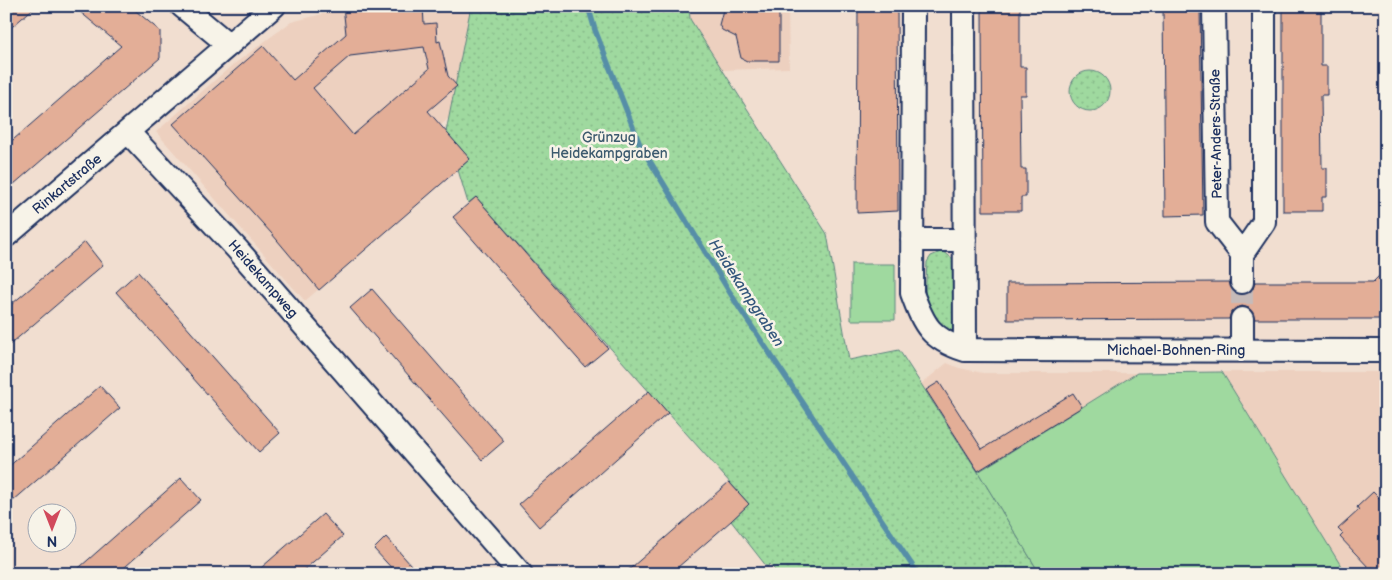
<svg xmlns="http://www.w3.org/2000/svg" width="1392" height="580" font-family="'Balsamiq Sans',sans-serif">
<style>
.built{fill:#edd0bf}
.grass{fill:url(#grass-dots);stroke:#5d847e}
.garden{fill:#9fd99f;stroke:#5d847e}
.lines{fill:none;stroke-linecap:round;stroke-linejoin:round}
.stream{stroke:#568ea7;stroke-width:5.5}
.building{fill:#e3ae97;stroke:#1b2f5e;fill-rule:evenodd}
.street-tunnel{stroke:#c6bbb9;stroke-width:22;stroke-dasharray:22 11;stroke-linecap:butt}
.street-casing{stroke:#1b2f5e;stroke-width:26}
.street{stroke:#f7f3e8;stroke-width:22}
.labels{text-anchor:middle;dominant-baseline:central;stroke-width:5;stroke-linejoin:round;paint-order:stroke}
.street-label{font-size:14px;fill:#1b2f5e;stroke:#f7f3e8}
.park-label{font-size:14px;fill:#3c5a6e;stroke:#f7f3e8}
.water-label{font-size:15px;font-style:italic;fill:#34577c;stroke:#f7f3e8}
</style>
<defs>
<pattern id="grass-dots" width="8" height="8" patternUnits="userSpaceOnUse" patternTransform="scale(1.25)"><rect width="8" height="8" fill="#9fd99f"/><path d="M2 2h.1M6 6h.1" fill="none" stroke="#88bb8b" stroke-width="1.8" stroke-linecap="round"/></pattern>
</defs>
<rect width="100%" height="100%" fill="#f1ded0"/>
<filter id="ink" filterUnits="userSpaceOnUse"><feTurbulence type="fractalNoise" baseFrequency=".02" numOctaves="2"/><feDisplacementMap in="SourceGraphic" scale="10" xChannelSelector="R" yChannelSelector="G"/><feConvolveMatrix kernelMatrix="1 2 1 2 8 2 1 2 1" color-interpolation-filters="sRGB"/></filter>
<g filter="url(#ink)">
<path class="built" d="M363,6H471L450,117L392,169L420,202L305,301L156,132L230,67L291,22L338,10Z
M689,6H788L789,68L722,70L690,19Z
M947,363L959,368L983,373H1137L978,472L921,384Z
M1222,372H1386V574H1346Z"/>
<path class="grass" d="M471,6H689L690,19L827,234L849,360L899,350L978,472L1040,574H778L770,564L767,567L731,521L749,504L476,197L468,203L458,170L470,159L446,132Z
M1070 91a20 20 0 1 1 40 0a20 20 0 1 1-40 0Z
M943,251L958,263V338L942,331L925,300L927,262L931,256Z"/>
<path class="garden" d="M851,264H895V320H851Z
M1222,372L1346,574H1040L978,472L1137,373Z"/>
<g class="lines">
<path class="stream" d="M588,6L595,30L640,145L740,309L918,574"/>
</g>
<path class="building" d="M6,6H36L6,32Z
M73,6H130L160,31V58L6,191V146L121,46Z
M343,6H423L424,24L436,23L437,42L440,41L448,76L457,86L428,111L470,159L319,290L272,234L173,124L263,46L293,80L346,34ZM424,47L429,69L353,135L313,88L350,56Z
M724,6H779V61H747L741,58L736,37L722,30L719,25Z
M858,6H897L898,211L857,213Z
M982,6H1020V67H1026V95H1020L1021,169H1026V197H1021V211H983Z
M1163,6H1200L1203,215L1165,216Z
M1283,6H1321V66H1327V95H1321L1322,168H1327V197H1322V211H1283Z
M476,197L608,348L585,367L453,217Z
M85,242L103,265L6,348V309Z
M1386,269V319H1255L1249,308L1242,306L1231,312L1229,319L1007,320V283L1229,282L1235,293L1242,295L1253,289L1255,282H1373Z
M138,272L280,433L259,452L116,292Z
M372,289L504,441L482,460L350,308Z
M939,382L982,449L1073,393L1082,407L978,471L926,390Z
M100,386L120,408L6,507V469Z
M649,391L668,413L539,527L519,504Z
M181,478L201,500L117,574H72Z
M729,482L749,504L731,521L670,574H624Z
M1373,492L1386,505V574H1379L1373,567L1370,569L1340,537L1343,534L1338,529L1359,510L1357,507Z
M323,514L343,536L299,574H254Z
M386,537L419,574H397L374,549Z"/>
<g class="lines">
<path class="street-tunnel" d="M1242,282V319"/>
<g class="street-casing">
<path id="street" d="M182,6L229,45
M913,6L912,293C924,326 931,339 965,350L1386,351
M964,6L965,350
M1214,6L1217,222L1242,254
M128,132L237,249L521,574
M6,236L274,6
M912,240H965
M1242,282V254L1264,222V6
M1242,319V350"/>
</g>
<use href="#street" class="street"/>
</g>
</g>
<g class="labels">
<g class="street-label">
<text transform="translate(1216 134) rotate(-91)">Peter-Anders-Straße</text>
<text transform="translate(67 184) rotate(-40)">Rinkartstraße</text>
<text transform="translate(263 279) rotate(49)">Heidekampweg</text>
<text x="1176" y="350">Michael-Bohnen-Ring</text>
</g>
<g class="park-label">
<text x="609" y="137">Grünzug<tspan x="609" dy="16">Heidekampgraben</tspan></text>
</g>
<g class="water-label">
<text transform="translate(746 293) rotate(57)">Heidekampgraben</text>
</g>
</g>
<rect width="1392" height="580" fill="none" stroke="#f7f3e8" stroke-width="25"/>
<rect x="12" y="12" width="1367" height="555" fill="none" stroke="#1b2f5e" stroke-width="2" filter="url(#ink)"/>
<g transform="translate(52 528) rotate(180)"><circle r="24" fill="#f7f3e8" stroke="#9fa5b1"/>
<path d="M0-4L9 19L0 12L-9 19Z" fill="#d1495b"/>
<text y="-8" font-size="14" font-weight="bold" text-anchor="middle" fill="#1b2f5e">N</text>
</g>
</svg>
